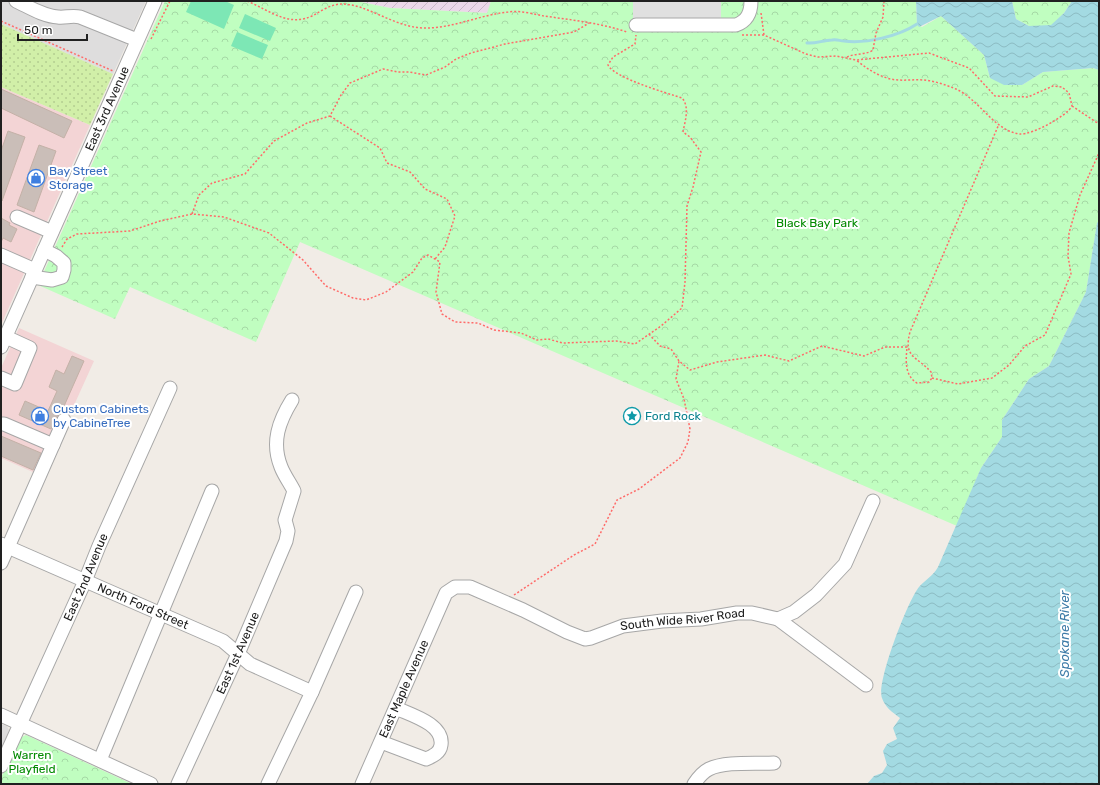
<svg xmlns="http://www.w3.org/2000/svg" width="1100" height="785" font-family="Rubik,sans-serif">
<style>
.residential{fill:#dedddd}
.commercial{fill:#f3d4d5}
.industrial{fill:url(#industrial-furrows)}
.grass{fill:url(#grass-dots)}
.park{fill:url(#park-crowns)}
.pitch{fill:#7de7b5}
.parking{fill:#e0e0e0}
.water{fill:url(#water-waves)}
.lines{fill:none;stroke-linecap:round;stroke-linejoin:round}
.stream{stroke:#a3dae2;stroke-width:3}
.building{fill:#cabeb8;stroke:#c4b1a7}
.minor-casing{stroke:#a7a7a7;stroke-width:15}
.path{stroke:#ff6b69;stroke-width:1.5;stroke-dasharray:2 2;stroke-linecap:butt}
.minor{stroke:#fff;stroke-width:13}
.labels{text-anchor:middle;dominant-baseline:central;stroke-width:4;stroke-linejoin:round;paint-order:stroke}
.street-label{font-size:12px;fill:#202020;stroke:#fff}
.shop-label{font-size:12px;fill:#366cbe;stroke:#fff;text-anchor:start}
.park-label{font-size:12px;fill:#038a02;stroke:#fff}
.culture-label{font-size:12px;fill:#0d838f;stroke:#fff;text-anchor:start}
.water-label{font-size:13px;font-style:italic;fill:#3e7ca8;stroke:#fff}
</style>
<defs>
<pattern id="industrial-furrows" width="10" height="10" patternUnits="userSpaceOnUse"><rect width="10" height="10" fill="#ebd7e9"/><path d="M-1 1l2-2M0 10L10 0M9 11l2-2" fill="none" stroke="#c9b8c8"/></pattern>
<pattern id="grass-dots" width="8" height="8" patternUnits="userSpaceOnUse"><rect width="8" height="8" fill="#d1efa8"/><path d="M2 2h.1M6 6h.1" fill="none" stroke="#b3cd90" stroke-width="1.8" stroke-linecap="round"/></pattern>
<pattern id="park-crowns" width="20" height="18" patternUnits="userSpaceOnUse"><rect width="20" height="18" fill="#c0fec0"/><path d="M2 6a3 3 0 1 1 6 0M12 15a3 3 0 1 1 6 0" fill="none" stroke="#a5d9a5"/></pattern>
<pattern id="water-waves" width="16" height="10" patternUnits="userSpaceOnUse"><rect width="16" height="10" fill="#a3dae2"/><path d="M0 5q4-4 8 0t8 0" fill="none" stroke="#8cbbc2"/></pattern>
</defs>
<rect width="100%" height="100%" fill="#f1ece6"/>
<path class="residential" d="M1,1H146L113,74L1,24Z
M1,724L7,726L9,730L1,749Z"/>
<path class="commercial" d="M1,87L90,125L1,325Z
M19,328L94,361L42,476L1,458V368Z"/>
<path class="industrial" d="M356,1H491L488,13L390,8Z"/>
<path class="grass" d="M1,24L113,74L90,125L1,87Z"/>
<path class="park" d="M165,1H356L390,8L487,13L491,1H916L917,24L922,27L941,16L984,55L990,78L1022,85L1043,72L1093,68L1099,70V221L1097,224L1086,292L1049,366L1029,379L1002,420V437L981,468L957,526L300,242L256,342L130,287L115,319L38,285Z
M1012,1H1072L1064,13L1051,26H1029L1016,19Z
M26,735L132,784H1V778L18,739Z"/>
<path class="pitch" d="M191,1H225L234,5L224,29L186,12Z
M245,14L276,28L270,41L239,28Z
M237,32L268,45L262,59L231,46Z"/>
<path class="parking" d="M633,1H721V20H633Z"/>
<path class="water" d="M916,1H1012L1016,19L1029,26L1051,25L1064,13L1072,1H1099V70L1093,68L1043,72L1022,85H1004L990,78L984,55L941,16L919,27L917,24Z
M1099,221V784H867L874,776L882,773L887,765L883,751L887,744L897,739L893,728L900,718C892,712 885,707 882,698C876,683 908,600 919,587C925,580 933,576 938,567L981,468L1002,437V420L1029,379L1049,366L1086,292L1097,223Z"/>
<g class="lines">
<path class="stream" d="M807,43C816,44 823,40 832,40C837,39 840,41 844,41C866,44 899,36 917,24"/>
</g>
<path class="building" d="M1,89L72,121L64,138L1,108Z
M8,131L25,137L2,201L1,151Z
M39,145L56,151L34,212L17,205Z
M1,218L10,223L9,225L17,229L11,242L3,238L1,242Z
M72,356L84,361L61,413L57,416L51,429L19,415L25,401L48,411L57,391L49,387L56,370L64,374Z
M1,436L41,453L33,470L1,456Z"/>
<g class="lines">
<g class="minor-casing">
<g id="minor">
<path d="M16,1C29,7 43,16 58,17C65,18 72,15 80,17L137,40"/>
<path d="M636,25H736C747,21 751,13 751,1"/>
<path d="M17,217L52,232"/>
<path d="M1,255L35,270"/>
<path d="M32,277L52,280L62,277L64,270V263L56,256L44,250"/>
<path id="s1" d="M1,347L155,1"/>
<path d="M1,378L15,384L30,348L6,337"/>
<path d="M1,424H4L53,445"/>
<path id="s2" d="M1,544L223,641L250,664L312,692"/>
<path d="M1,563L64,420"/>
<path d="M778,619L866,685"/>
<path d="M1,715L151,784"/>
<path d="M381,742L426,759C433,756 440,753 441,745C444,724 411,715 396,708"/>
<path d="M100,760L212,491"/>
<path id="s3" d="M1,766L85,581L99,546L170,388"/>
<path id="s4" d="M178,784L238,654L286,541L288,531L285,520L294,491C290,483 284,475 281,467C271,442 279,421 292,400"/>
<path d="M268,784L312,692L356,592"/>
<path id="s5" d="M362,784L446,593L455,587H470L523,610L567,632L585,639L591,638L623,626L662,621L701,619L737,613H752L778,619L794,612L816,595L845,564L873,501"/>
<path d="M694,784C698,778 703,772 709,769C725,761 756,764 774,763"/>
</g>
</g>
<path class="path" d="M247,1C271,11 289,28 314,15C322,10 332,4 342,4C367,4 392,26 422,28C452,29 479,15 508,12C520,10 533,14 544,16C572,20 600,23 627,32
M761,13L764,35
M1,21L113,71
M742,35H764L806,54L818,57L836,56L856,60L929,53L969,68L995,96L1028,97L1053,86L1062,87L1069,93L1072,106C1067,116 1032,135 1020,134C994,131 980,100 956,89C946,85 935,81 924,80C912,79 899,82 887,78C875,74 866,68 856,60
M151,39L170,1
M847,57C855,53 867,55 873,50L876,33L883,17L884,1
M1072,106L1099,124
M330,116L380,148L387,163L410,172L425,189L447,199L455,216L445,247L435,259
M192,214L199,195L212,183L245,174L274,141L307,123L330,116L341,95L350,83L383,69L398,72H409L426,75L445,67L456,59L471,53L505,44L574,32L589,23
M62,247L67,239L77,234L130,231L160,221L192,214L224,217L269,233L303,260L326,286L353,298L366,300L386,292L413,272L422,258L428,255L440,262L436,292L442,314L455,322L478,323L494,330L521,333L537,340L548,339L563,343L616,341L635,344L661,326L682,308L685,282L687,206L693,187L701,152L690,137L683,132C685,121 690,107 682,98C667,93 614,78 608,65L613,57L635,44L636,35
M649,334L660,346L671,349L679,361L690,370L717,362L765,355L789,361L822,346L864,356L885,347H907C906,360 904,375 917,383L929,382L932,378L931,372C917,356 903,358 910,332L999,124
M932,378L958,384L992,378L1009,365L1025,346L1045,335L1071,274L1068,256L1069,233L1080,195L1099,153
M514,595L574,555L595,544L617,500L639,489L680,458L688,442L690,429L684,399L676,379L679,361"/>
<use href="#minor" class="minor"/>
</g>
<defs>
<g id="shop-ring" transform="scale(0.9)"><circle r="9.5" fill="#fff" stroke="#3f7fe0" stroke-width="1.5"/><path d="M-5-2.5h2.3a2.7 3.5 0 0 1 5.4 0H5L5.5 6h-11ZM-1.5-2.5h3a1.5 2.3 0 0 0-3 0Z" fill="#3f7fe0"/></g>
<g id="sight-ring" transform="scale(0.9)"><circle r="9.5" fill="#fff" stroke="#0f9aa8" stroke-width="1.5"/><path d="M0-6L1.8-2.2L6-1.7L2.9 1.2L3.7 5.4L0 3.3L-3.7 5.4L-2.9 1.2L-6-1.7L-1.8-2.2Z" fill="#0f9aa8"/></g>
</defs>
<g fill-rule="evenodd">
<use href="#shop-ring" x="36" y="178"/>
<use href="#shop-ring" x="40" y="416"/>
<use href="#sight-ring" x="632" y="416"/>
</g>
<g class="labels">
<g class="street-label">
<text stroke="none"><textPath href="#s1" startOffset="261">East 3rd Avenue</textPath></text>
<text stroke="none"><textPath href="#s3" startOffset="207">East 2nd Avenue</textPath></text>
<text stroke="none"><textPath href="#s2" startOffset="155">North Ford Street</textPath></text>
<text stroke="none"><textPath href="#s5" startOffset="461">South Wide River Road</textPath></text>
<text stroke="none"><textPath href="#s4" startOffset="144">East 1st Avenue</textPath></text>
<text stroke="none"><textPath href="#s5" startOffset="104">East Maple Avenue</textPath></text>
</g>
<g class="shop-label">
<text x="49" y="171">Bay Street<tspan x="49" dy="14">Storage</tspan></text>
<text x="53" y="409">Custom Cabinets<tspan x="53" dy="14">by CabineTree</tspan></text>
</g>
<g class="park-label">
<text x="817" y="223">Black Bay Park</text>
<text x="32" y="755">Warren<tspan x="32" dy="14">Playfield</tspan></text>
</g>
<g class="culture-label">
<text x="645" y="416">Ford Rock</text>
</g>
<g class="water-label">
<text transform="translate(1064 634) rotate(-90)">Spokane River</text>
</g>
</g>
<rect width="1100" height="785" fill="none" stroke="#202020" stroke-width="4"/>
<path d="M18 34v6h69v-6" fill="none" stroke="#202020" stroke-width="2"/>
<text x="24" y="34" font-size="12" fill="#202020" stroke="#ffffff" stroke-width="3" paint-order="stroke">50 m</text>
</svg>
